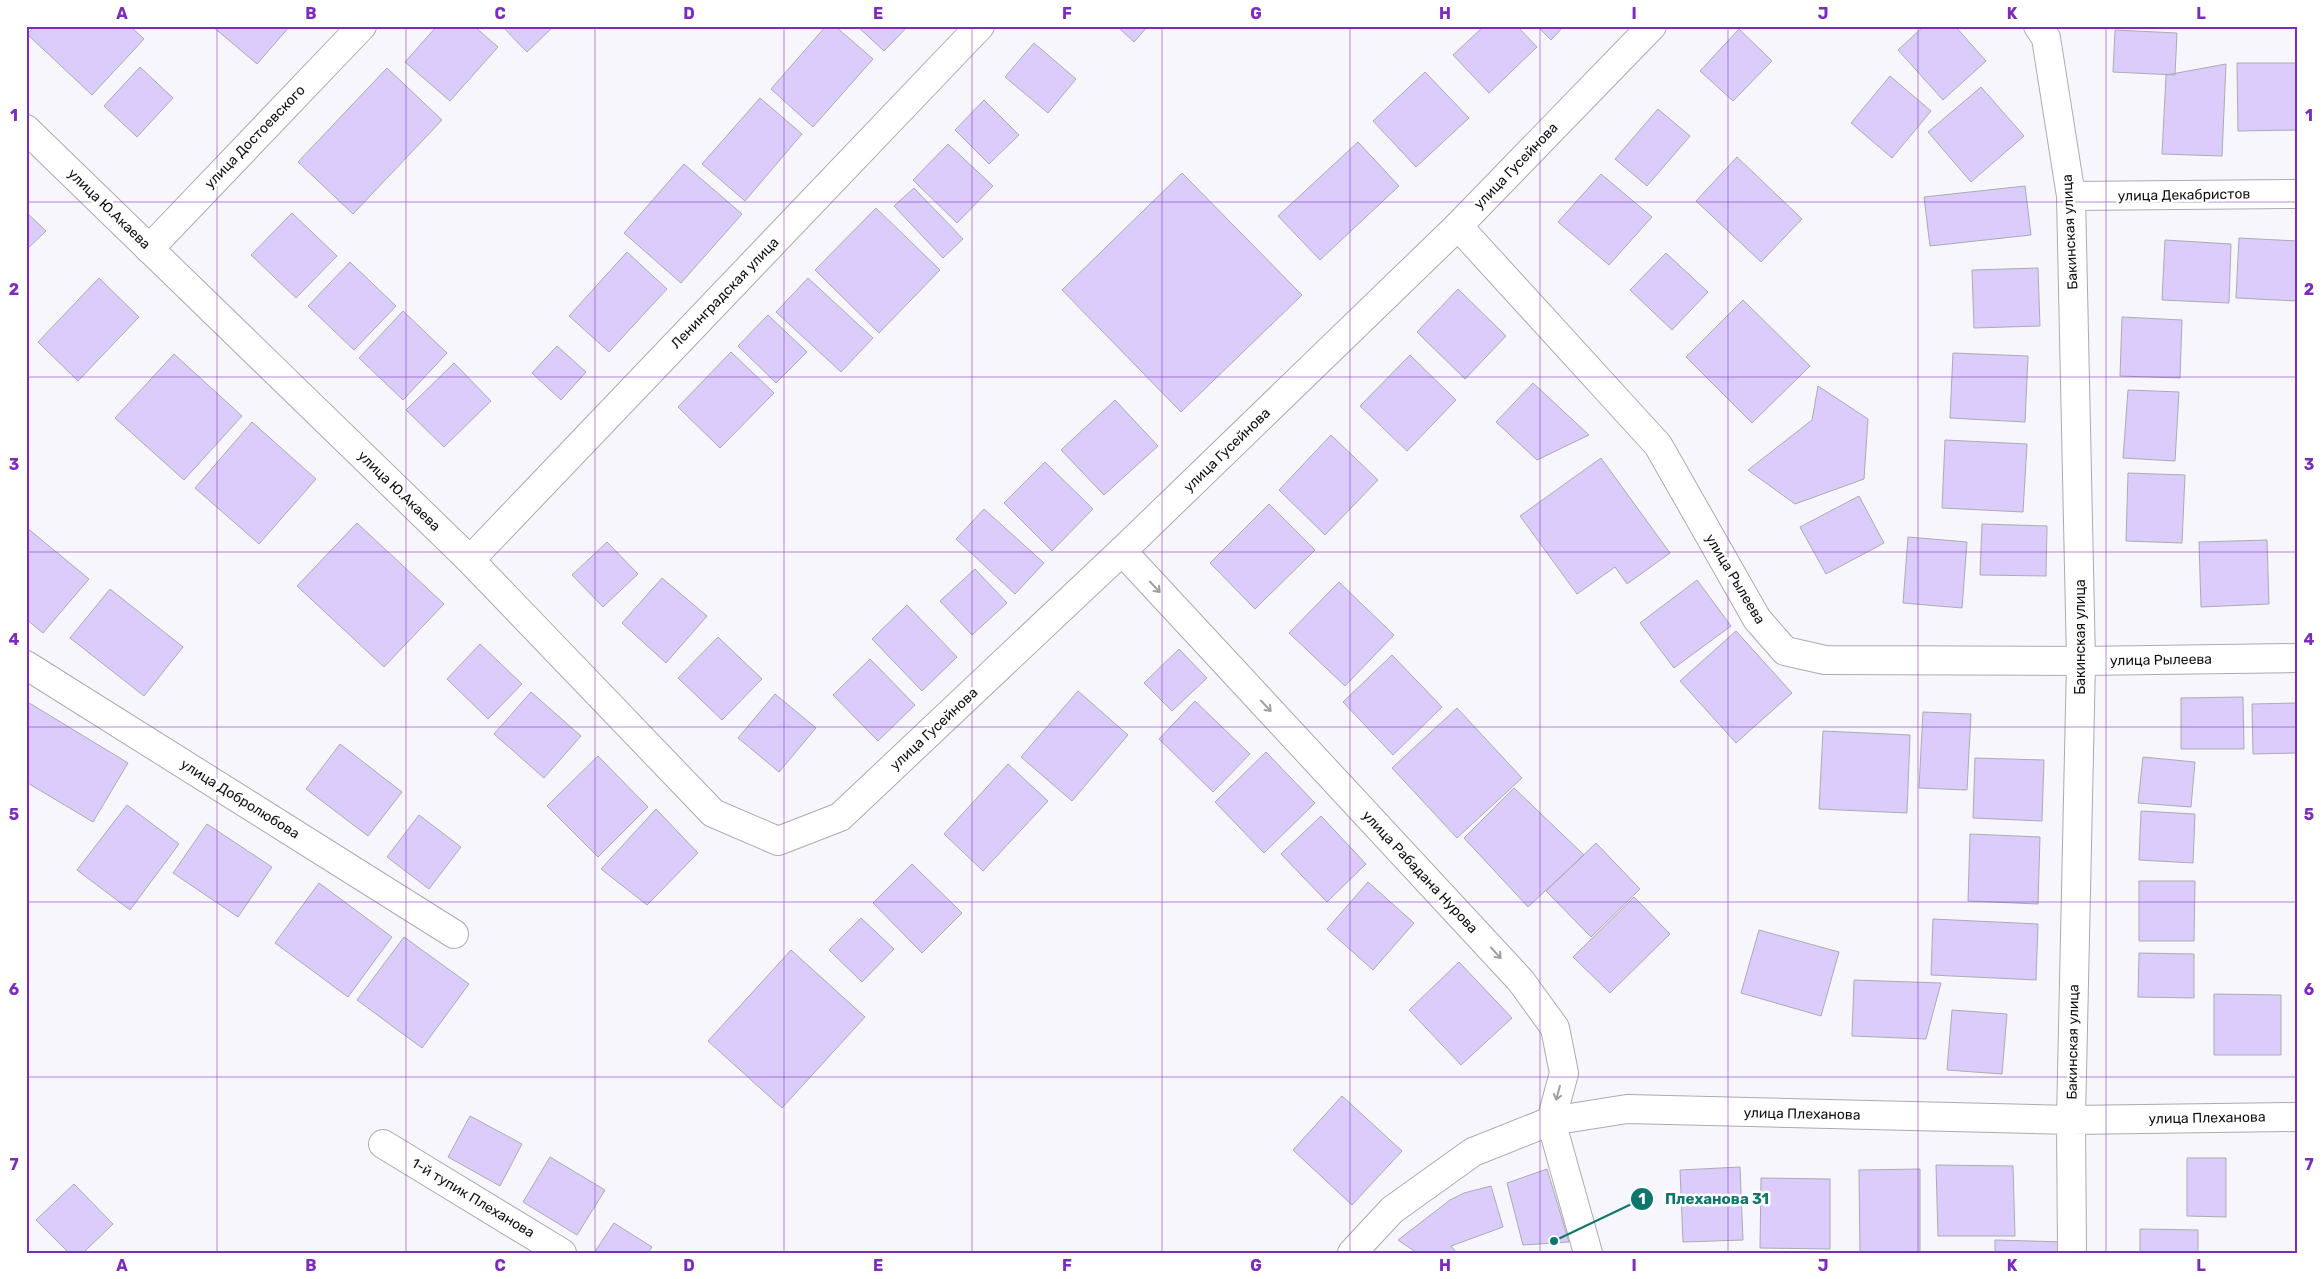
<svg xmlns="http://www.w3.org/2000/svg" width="2323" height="1279" font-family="Rubik,sans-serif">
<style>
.building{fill:#dbccfc;stroke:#adabb1}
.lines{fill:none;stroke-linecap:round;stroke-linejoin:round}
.minor-casing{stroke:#acaab0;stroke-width:30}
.major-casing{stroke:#acaab0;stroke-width:30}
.minor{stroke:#fff;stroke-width:28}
.major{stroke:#fff;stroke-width:28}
.oneway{stroke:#a0a0a1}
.grid{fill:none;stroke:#7b2cbf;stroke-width:1;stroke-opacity:0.55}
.labels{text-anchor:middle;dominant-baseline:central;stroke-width:5;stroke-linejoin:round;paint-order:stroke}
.street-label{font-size:14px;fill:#121113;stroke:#fff}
.leader{fill:none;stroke:#0f766e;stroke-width:2}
.callout-dot{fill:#0f766e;stroke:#fff;stroke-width:2}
.mark-label{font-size:15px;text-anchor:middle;font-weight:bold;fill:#fff}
.callout-label{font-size:15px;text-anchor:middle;font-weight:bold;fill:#0f766e;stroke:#fff;stroke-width:5;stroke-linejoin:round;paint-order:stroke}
.neatline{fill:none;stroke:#7b2cbf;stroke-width:2}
.grid-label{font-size:16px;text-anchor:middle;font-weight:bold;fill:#7b2cbf}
</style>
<rect width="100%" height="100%" fill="#f8f6fd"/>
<path class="building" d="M35,26H130L144,39L92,95L27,34Z
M212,26H290L257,64Z
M437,26H474L498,47L450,101L405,62Z
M502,26H554L527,52Z
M826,26H835L873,59L813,127L771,89Z
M857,26H908L884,51Z
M1117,26H1148L1134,42Z
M1484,26H1517L1537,47L1489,93L1453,55Z
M1537,26H1564L1551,40Z
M1924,26H1955L1986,61L1943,100L1898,50Z
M1739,29L1772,61L1733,101L1700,71Z
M2115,30L2177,33L2175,75L2113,72Z
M1034,43L1076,79L1048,113L1005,77Z
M2237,63H2297V130L2238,131Z
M2226,64L2222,156L2162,154L2166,75Z
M140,67L173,98L137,137L104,106Z
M387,68L442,120L353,214L298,162Z
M1425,72L1469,118L1416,167L1373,121Z
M1890,76L1931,111L1892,158L1851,123Z
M1981,87L2024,136L1971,182L1928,132Z
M760,98L802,134L745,201L702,164Z
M984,100L1019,135L989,164L955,130Z
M1658,109L1690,136L1647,186L1615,159Z
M1358,142L1399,186L1320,260L1278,216Z
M948,144L993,186L957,223L913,180Z
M1737,157L1802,219L1761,262L1696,201Z
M684,164L742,214L681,283L624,233Z
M1182,173L1302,295L1181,412L1062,290Z
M1601,174L1652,217L1609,265L1558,222Z
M2025,186L2031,235L1930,246L1924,197Z
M914,188L963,239L943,258L894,206Z
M876,208L940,270L879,333L815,270Z
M26,212L46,231L26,250Z
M292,213L337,256L296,298L251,255Z
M2239,238L2297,241V301L2236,298Z
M2165,240L2231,244L2229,303L2162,300Z
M627,252L667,289L609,352L569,316Z
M1666,253L1708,292L1672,330L1630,290Z
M350,262L396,306L354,350L308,306Z
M2038,268L2040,326L1974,328L1972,270Z
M99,278L139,317L78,381L38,342Z
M808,278L873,338L841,372L776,312Z
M1458,289L1506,336L1465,379L1417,332Z
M1743,300L1810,366L1752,423L1686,357Z
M403,311L447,353L403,400L359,358Z
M768,315L807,352L776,383L738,346Z
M2122,317L2182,320L2180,378L2120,376Z
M557,346L586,372L561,400L532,373Z
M731,352L774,393L720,448L678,407Z
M1953,353L2028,356L2025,422L1950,418Z
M174,354L242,416L184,480L115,418Z
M1410,355L1456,400L1407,451L1360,406Z
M454,363L491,401L444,447L406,410Z
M1533,383L1589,435L1537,460L1496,422Z
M1818,386L1868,419L1864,479L1795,504L1748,470L1812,420Z
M2128,390L2179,392L2175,461L2123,458Z
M1115,400L1158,446L1104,495L1061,450Z
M252,422L316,479L259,544L195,488Z
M1331,435L1378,480L1325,535L1279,490Z
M1945,440L2027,444L2023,512L1942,508Z
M1601,458L1670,553L1627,584L1615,567L1577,594L1520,516Z
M1045,462L1093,509L1052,551L1004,503Z
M2128,473L2185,475L2182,543L2126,541Z
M1859,496L1884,543L1826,574L1800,527Z
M1269,504L1315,550L1255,609L1210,563Z
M984,509L1044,563L1015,594L956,539Z
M357,523L444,604L384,667L297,586Z
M1982,524L2047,526L2046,576L1980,575Z
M26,527L89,579L43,633L26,619Z
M1908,537L1967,542L1962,608L1903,603Z
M2267,540L2269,604L2201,607L2199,542Z
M607,542L638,574L603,607L572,575Z
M975,569L1007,603L972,635L940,601Z
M662,578L707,616L666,663L622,623Z
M1697,580L1731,626L1674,668L1640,623Z
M1339,582L1394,635L1345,686L1289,633Z
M110,589L183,647L144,696L70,638Z
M907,605L957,657L922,691L872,639Z
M1736,631L1792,693L1736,743L1680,681Z
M718,637L762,679L722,720L678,678Z
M480,644L522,684L488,719L447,679Z
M1179,649L1207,678L1172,711L1144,683Z
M1392,655L1442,707L1393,755L1343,702Z
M870,659L915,705L878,741L833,695Z
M1078,691L1128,735L1072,801L1021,757Z
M531,692L581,736L544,778L494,734Z
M775,694L816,728L779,772L738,738Z
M2243,697L2244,749H2181V698Z
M26,701L128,763L93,822L26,782Z
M1195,701L1250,754L1213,792L1159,739Z
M2297,703V753L2253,754L2252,704Z
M1457,708L1522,778L1457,838L1392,768Z
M1923,712L1971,714L1967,790L1919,788Z
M1823,731L1910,735L1907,813L1819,809Z
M340,744L402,792L368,836L306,789Z
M1266,752L1315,803L1264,853L1215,802Z
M598,756L648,807L598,857L547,806Z
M2143,757L2195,762L2191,807L2138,803Z
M1975,758L2044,760L2042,821L1973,818Z
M1008,764L1048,801L983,871L944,834Z
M1514,788L1584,855L1528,907L1464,838Z
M127,805L179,844L130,910L77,870Z
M656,809L698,853L647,905L601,869Z
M2141,811L2195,814L2193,863L2139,860Z
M419,815L461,847L429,889L387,857Z
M1321,816L1366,864L1327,902L1281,854Z
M207,824L272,867L238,917L173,873Z
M1970,834L2040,837L2038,904L1968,901Z
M1596,843L1640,889L1591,937L1546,891Z
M912,864L962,913L922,953L873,903Z
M2139,881H2195L2194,941H2139Z
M1368,882L1414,923L1373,970L1327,929Z
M319,883L392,937L348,997L275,943Z
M1634,897L1670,934L1610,993L1573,957Z
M861,918L894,949L862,982L829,950Z
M1933,919L2038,924L2036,980L1931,975Z
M1759,930L1839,952L1821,1016L1741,993Z
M404,937L469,984L422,1048L357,1000Z
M791,950L865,1017L782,1108L708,1041Z
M2139,953L2194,954V998L2138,997Z
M1459,962L1512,1018L1461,1065L1409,1010Z
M1854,980L1941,983L1926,1039L1852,1036Z
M2214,994L2281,995V1055H2214Z
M1952,1010L2007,1014L2002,1074L1947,1070Z
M1342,1096L1402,1151L1352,1205L1293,1150Z
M470,1116L522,1144L500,1186L448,1157Z
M550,1157L605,1190L577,1235L523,1202Z
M2187,1158H2226V1217L2187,1216Z
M1936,1165L2013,1166L2015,1236H1938Z
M1740,1167L1743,1240L1683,1242L1680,1170Z
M1547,1169L1569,1242L1523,1245L1507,1183Z
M1920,1169V1253H1860L1859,1170Z
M1761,1178L1830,1179V1249L1760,1248Z
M74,1184L113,1224L83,1253H69L36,1220Z
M1491,1186L1503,1227L1451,1246L1457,1253H1417L1398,1240L1450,1200L1464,1193Z
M614,1223L652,1247L648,1253H594Z
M2140,1229L2198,1230V1253H2140Z
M1995,1240L2065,1242V1253H1995Z"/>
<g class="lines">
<g class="minor-casing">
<path id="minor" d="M2038,26L2046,38L2071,196L2081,661L2071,1120L2072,1253
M2071,196L2297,194
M1458,226L1658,445L1757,619L1785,651L1825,660L2081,661L2297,658
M149,249L362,26
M1122,551L1521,981L1555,1028L1564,1073L1551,1121L1588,1253
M470,560L980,26
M26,665L454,934
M383,1144L562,1253
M1352,1253L1392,1210L1473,1152L1551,1121L1627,1109L2071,1120L2297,1117"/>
</g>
<g class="major-casing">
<path id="major" d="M26,129L470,560L713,813L778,841L840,817L1122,551L1458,226L1652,26"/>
</g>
<use href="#minor" class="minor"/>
<use href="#major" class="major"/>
</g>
<defs><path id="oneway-shaft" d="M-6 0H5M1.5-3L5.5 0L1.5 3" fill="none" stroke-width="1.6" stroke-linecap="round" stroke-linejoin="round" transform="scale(1.25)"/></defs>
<g class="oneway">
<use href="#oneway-shaft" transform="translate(1155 587) rotate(47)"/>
<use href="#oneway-shaft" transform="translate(1266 706) rotate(47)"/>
<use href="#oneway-shaft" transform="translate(1496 953) rotate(47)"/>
<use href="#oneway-shaft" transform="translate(1558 1093) rotate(105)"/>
</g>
<path class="grid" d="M217,26V1253M406,26V1253M595,26V1253M784,26V1253M972,26V1253M1162,26V1253M1350,26V1253M1540,26V1253M1728,26V1253M1918,26V1253M2106,26V1253M26,202H2297M26,377H2297M26,552H2297M26,727H2297M26,902H2297M26,1077H2297"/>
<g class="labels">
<g class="street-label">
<text transform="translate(255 137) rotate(-46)">улица Достоевского</text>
<text transform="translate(1516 166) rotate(-46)">улица Гусейнова</text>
<text transform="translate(2184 195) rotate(-1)">улица Декабристов</text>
<text transform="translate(109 209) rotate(44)">улица Ю.Акаева</text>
<text transform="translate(2070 232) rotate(-93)">Бакинская улица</text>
<text transform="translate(725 293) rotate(-46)">Ленинградская улица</text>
<text transform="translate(1227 450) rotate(-44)">улица Гусейнова</text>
<text transform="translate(399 491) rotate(44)">улица Ю.Акаева</text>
<text transform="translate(1735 579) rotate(59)">улица Рылеева</text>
<text transform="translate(2080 637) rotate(-90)">Бакинская улица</text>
<text transform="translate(2161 660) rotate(-1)">улица Рылеева</text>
<text transform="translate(934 729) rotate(-43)">улица Гусейнова</text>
<text transform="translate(240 799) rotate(32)">улица Добролюбова</text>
<text transform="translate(1420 872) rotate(47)">улица Рабадана Нурова</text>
<text transform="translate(2073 1042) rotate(-89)">Бакинская улица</text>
<text transform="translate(1802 1114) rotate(1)">улица Плеханова</text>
<text transform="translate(2207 1118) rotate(-1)">улица Плеханова</text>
<text transform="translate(473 1198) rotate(31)">1-й тупик Плеханова</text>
</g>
</g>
<path class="leader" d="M1554 1241L1642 1199"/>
<g class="callout-dot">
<circle cx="1554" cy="1241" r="5"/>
<circle cx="1642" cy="1199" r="12"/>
</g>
<g class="mark-label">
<text x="1642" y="1204">1</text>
</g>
<g class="callout-label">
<text x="1717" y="1204">Плеханова 31</text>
</g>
<rect width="2323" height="1279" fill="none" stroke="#ffffff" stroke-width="55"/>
<rect x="28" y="28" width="2268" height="1224" class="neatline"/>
<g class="grid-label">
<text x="122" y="19">A</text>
<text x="311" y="19">B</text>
<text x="500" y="19">C</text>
<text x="689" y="19">D</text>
<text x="878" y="19">E</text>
<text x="1067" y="19">F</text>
<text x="1256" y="19">G</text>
<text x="1445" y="19">H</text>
<text x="1634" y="19">I</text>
<text x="1823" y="19">J</text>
<text x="2012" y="19">K</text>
<text x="2201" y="19">L</text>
<text x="14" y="121">1</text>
<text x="2309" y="121">1</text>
<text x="14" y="295">2</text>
<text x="2309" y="295">2</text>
<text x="14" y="470">3</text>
<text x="2309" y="470">3</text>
<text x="14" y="645">4</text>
<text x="2309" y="645">4</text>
<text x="14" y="820">5</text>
<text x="2309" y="820">5</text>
<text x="14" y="995">6</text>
<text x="2309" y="995">6</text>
<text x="14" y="1170">7</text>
<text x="2309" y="1170">7</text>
<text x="122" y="1271">A</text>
<text x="311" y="1271">B</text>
<text x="500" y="1271">C</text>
<text x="689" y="1271">D</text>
<text x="878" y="1271">E</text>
<text x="1067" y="1271">F</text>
<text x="1256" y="1271">G</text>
<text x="1445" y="1271">H</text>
<text x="1634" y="1271">I</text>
<text x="1823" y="1271">J</text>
<text x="2012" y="1271">K</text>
<text x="2201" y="1271">L</text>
</g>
</svg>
